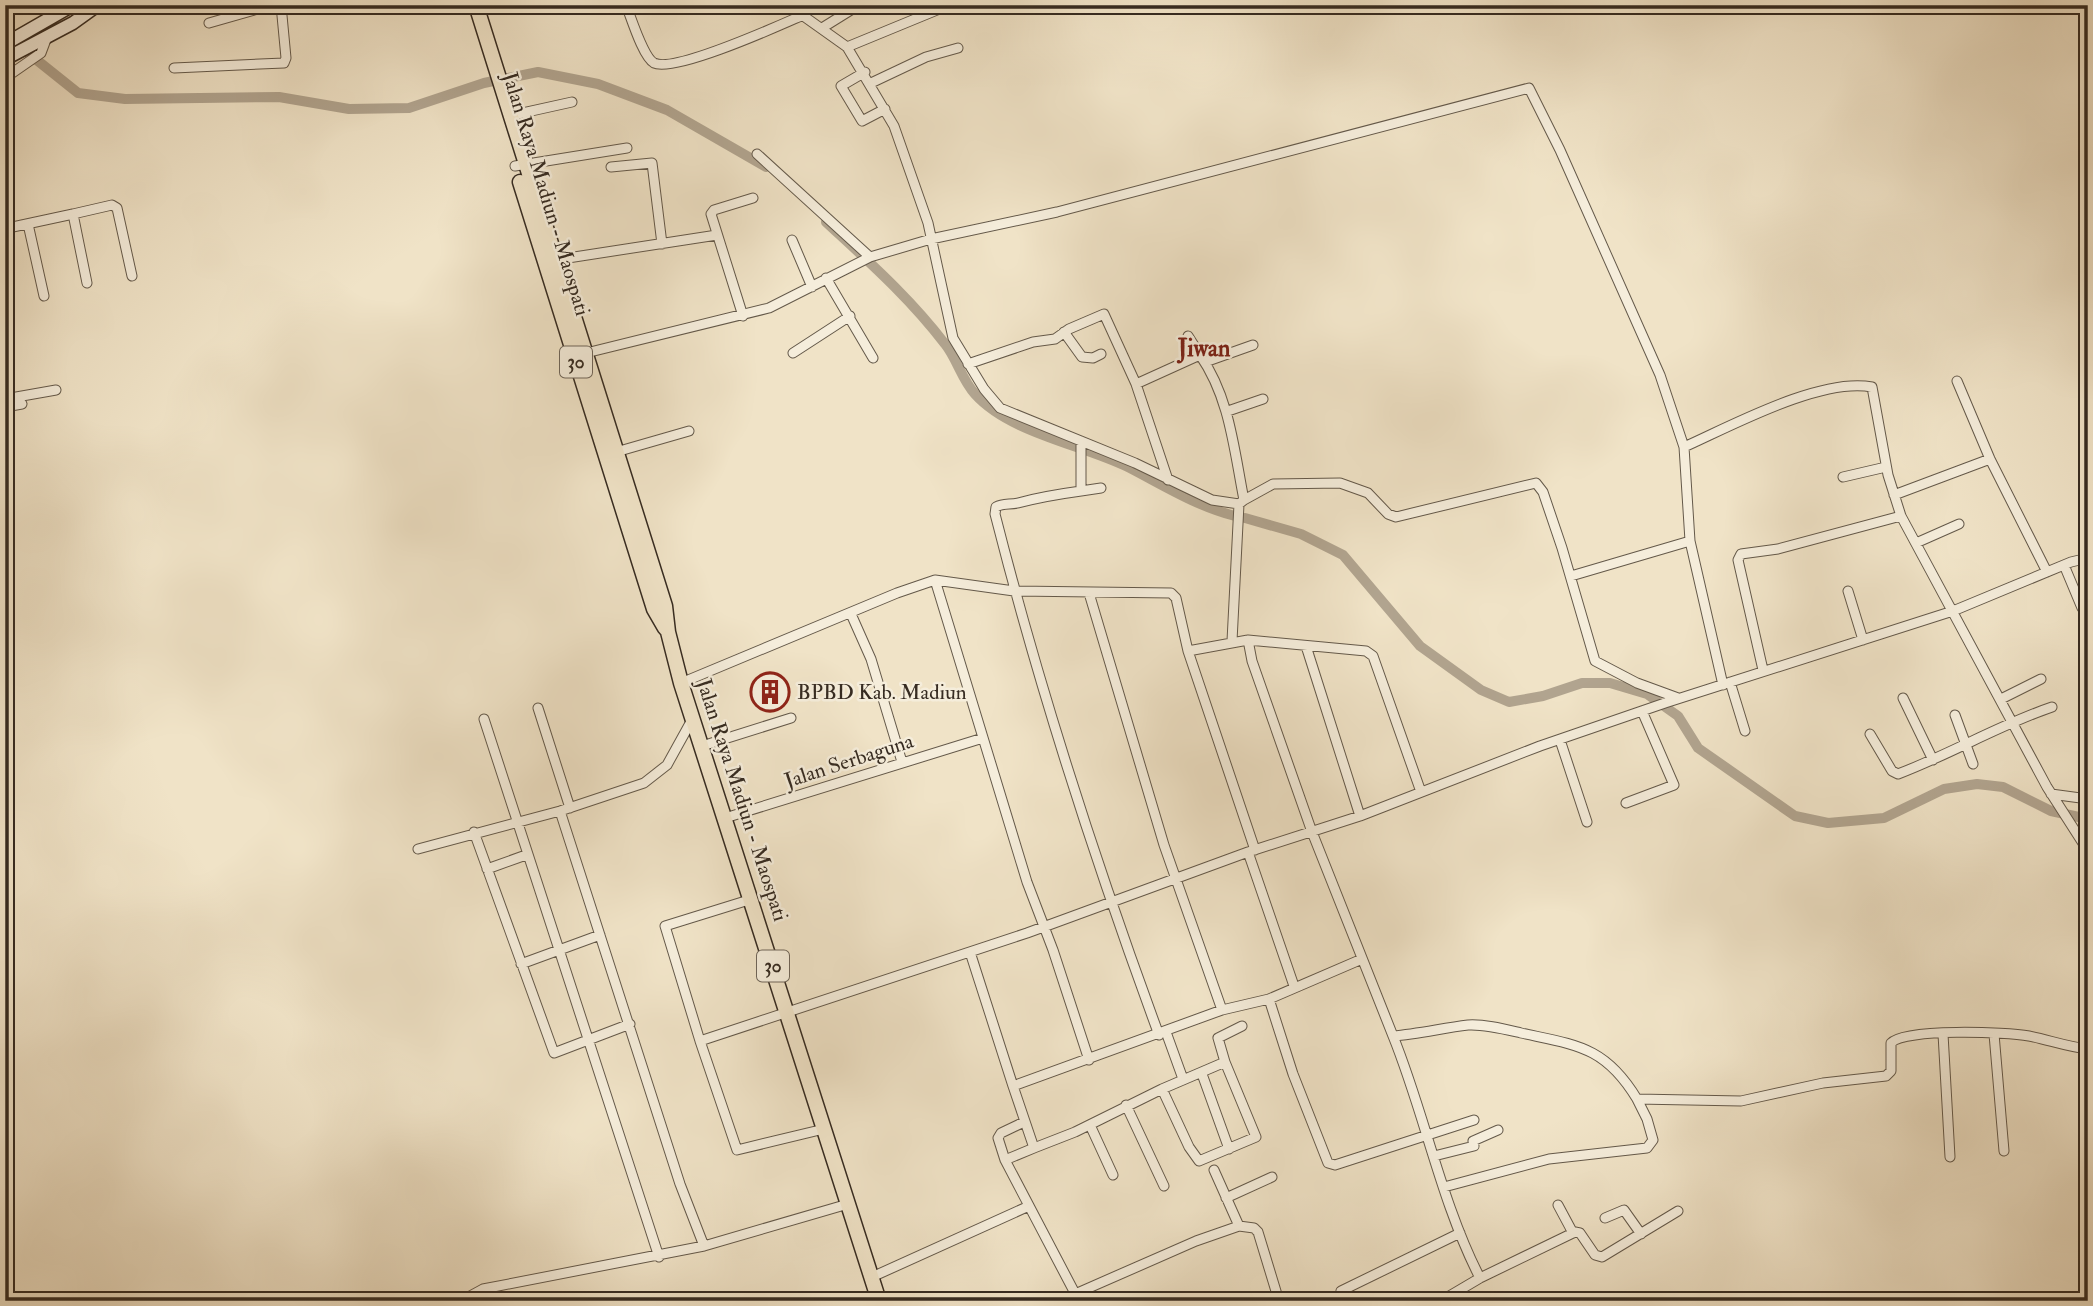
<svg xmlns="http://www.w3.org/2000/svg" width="2093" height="1306" font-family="'IM FELL Double Pica',serif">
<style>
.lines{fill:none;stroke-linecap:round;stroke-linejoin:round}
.canal{stroke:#b1a48f;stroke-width:10}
.minor-casing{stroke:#64594a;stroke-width:11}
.secondary-casing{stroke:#362b21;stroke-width:15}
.trunk-casing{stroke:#362b21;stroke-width:17}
.minor{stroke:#f5eddb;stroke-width:9}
.secondary{stroke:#f5eddb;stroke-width:12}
.trunk{stroke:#f0e3c7;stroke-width:14}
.labels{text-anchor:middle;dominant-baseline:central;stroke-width:5;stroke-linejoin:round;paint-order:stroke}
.shield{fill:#f5eddb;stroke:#6f6559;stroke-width:2}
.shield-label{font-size:19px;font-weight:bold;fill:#362b21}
.street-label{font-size:21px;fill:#362b21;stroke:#f5eddb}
.poi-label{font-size:21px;fill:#362b21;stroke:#f5eddb;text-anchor:start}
.quarter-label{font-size:24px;font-weight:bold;fill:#7a1f14;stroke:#f5eddb}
</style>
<rect width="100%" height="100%" fill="#f0e3c7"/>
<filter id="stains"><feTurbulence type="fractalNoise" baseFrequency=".00286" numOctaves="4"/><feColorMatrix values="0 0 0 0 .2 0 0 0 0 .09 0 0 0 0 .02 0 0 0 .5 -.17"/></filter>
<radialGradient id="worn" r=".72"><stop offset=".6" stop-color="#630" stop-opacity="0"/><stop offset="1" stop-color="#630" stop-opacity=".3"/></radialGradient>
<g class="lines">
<path class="canal" d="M28,53L78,93L125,99L279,97L349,109L409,108L484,83L538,72L598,84L667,110L766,167
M826,222C868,261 910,298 945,344C957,359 962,380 975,394C1010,433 1081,444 1128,467C1163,485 1196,506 1235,516
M1245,518L1301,534L1343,555L1420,646L1481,690L1509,702L1543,696L1582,683H1610L1647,694L1678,716L1698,748L1795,816L1828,823L1884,818L1944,789L1977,784L2003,787L2051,811L2088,819"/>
<g class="minor-casing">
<path id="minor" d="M626,5C631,17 643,57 654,63C674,73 778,26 801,16
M788,5L847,47L894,126L928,223L953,338L984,389L1000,408L1135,463L1212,500L1239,504L1244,500C1234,450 1230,398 1200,355
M209,23L272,5
M822,28L859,5
M847,47L937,10
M174,68L284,63L286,58L281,5
M865,72L841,86L862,121L885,109
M5,78L41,53L47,37
M871,83L926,57L958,48
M509,116L572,102
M757,154L870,257
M515,166L627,148
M611,167L652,163L662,244
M5,208L8,228L73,214L87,283
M73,214L112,205L117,208L132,276
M28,224L44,296
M792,240L812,287
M555,260L717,235
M826,278L873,358
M743,316L711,214L714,210L753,198
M1064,332L1082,357L1093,358L1101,354
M586,353L769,308L870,257L931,239L1057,212L1529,88L1560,150L1660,375L1684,447L1690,541L1723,685
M793,353L850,316
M1205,362L1253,345
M968,364L1033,342L1055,339L1069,329L1104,314L1136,384L1168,480
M1957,381L1990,459L2047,572
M1136,384L1200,355L1188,336
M5,399L56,390
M5,407L22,404
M7,407L9,421
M1228,411L1263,399
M1081,441V491C1059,494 1040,497 1018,503C1010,505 1003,503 996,507L995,514C1040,691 1096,864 1159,1035
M1684,447C1731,426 1821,377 1872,387L1888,475L1901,516L2047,787L2088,851
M616,452L689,431
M1843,477L1886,467
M1081,491L1101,488
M1894,495L1990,459
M1244,500L1273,484L1340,483L1368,493L1388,514L1396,517L1536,483L1543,492L1562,548L1595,661L1637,683L1678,698
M1916,543L1959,524
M2064,565L2082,608
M1571,576L1690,541
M935,580L1027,882L1053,950L1089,1060
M1848,591L1863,640
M1089,593L1164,845L1222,1010
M851,614L871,659L902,762
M1248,640L1252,661L1312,832L1393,1036C1418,1034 1443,1028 1468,1025C1485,1024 1504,1029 1521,1033C1576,1045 1605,1046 1637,1099L1741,1101L1823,1083L1886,1076L1891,1071V1043C1904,1028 2007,1032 2029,1036C2049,1040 2068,1047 2088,1049
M1232,641L1239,504
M1306,646L1360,816
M1188,651L1248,640L1366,651L1373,656L1421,792
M1763,670L1738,560L1741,554L1778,549L1901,516
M1730,682L1745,731
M681,683L897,593L935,580L1014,591L1171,593L1176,598L1188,651L1255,850
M1903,698L1933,760
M2001,699L2041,679
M538,708L570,808
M1955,715L1973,764
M484,719L659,1257
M1870,734L1892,771L1898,774C1951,754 1999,725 2052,707
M1560,740L1587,822
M702,746L791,718
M2051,794L2088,799
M1626,803L1674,785L1642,711
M560,811L680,1184L704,1246
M725,818L983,738
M474,832L554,1053L630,1024
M418,849L560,811L644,783L667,765L693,718
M1248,852L1294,986
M487,869L526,855
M752,899L665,926L700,1041L1027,933L1248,852L1360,816L1540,746L1665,703L1953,611L2071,562L2088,558
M970,952L1013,1086
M521,964L600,935
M1269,999L1293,1074L1328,1163L1335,1165L1474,1120
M1166,1032L1183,1079
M1943,1034L1950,1157
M1994,1034L2004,1151
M1393,1036C1425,1115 1441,1202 1480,1278L1441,1301
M700,1041L737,1150L824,1129
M1225,1062L1256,1137L1199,1161L1189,1147L1162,1089L1075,1132L1034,1148L1013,1086L1222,1010L1269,999L1362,959
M1202,1074L1229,1149
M1162,1089L1225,1062L1218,1038L1242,1026
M1126,1105L1164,1186
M1024,1122L1001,1133L998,1138L1005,1160L1079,1301
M1090,1125L1113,1175
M1434,1156L1474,1146L1473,1141L1498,1130
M1005,1160L1034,1148
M1214,1170L1239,1226L1254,1228L1258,1232L1279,1301
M1444,1187L1549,1159L1647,1148L1653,1140L1647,1119L1637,1099
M1226,1198L1272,1177
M1558,1205L1573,1233
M1605,1218L1624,1210L1641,1234
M872,1277L1029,1206
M1480,1278L1575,1232L1580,1233L1595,1255L1602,1257L1678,1211
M1075,1294L1196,1241L1239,1226
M461,1301L483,1289L704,1246L848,1204
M1345,1301L1341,1291L1460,1233"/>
</g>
<g class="secondary-casing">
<path id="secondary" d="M5,44L73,5
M5,59L73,23L98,5"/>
</g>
<g class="trunk-casing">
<path id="trunk" d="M476,5L665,606L668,632L681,683L879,1301
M520,182L654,609L665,628"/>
</g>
<use href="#minor" class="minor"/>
<use href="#secondary" class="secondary"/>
<use href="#trunk" class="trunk"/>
</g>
<defs>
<g id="building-ring" transform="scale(2.0125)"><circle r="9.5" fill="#f5eddb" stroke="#8f2418" stroke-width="1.5"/><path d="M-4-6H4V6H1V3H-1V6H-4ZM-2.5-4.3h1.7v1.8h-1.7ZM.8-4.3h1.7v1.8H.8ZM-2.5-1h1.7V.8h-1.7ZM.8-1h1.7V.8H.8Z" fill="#8f2418"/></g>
</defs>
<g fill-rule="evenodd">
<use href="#building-ring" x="770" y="692"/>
</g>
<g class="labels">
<g class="shield">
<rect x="560" y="346.5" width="32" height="31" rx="5"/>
<rect x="757" y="950.5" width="32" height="31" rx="5"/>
</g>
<g class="shield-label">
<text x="576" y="362">30</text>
<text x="773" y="966">30</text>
</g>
<g class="street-label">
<text transform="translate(546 194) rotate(73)">Jalan Raya Madiun - Maospati</text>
<text transform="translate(849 761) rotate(-18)">Jalan Serbaguna</text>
<text transform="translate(742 800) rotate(72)">Jalan Raya Madiun - Maospati</text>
</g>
<g class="poi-label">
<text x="797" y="692">BPBD Kab. Madiun</text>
</g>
<g class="quarter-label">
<text x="1204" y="348">Jiwan</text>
</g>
</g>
<rect width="2093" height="1306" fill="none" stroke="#f0e3c7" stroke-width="28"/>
<rect x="7" y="7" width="2079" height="1292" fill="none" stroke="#362b21" stroke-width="3.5"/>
<rect x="14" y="14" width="2065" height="1278" fill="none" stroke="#362b21" stroke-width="2"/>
<rect width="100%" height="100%" filter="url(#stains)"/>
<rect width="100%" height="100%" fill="url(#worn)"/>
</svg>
